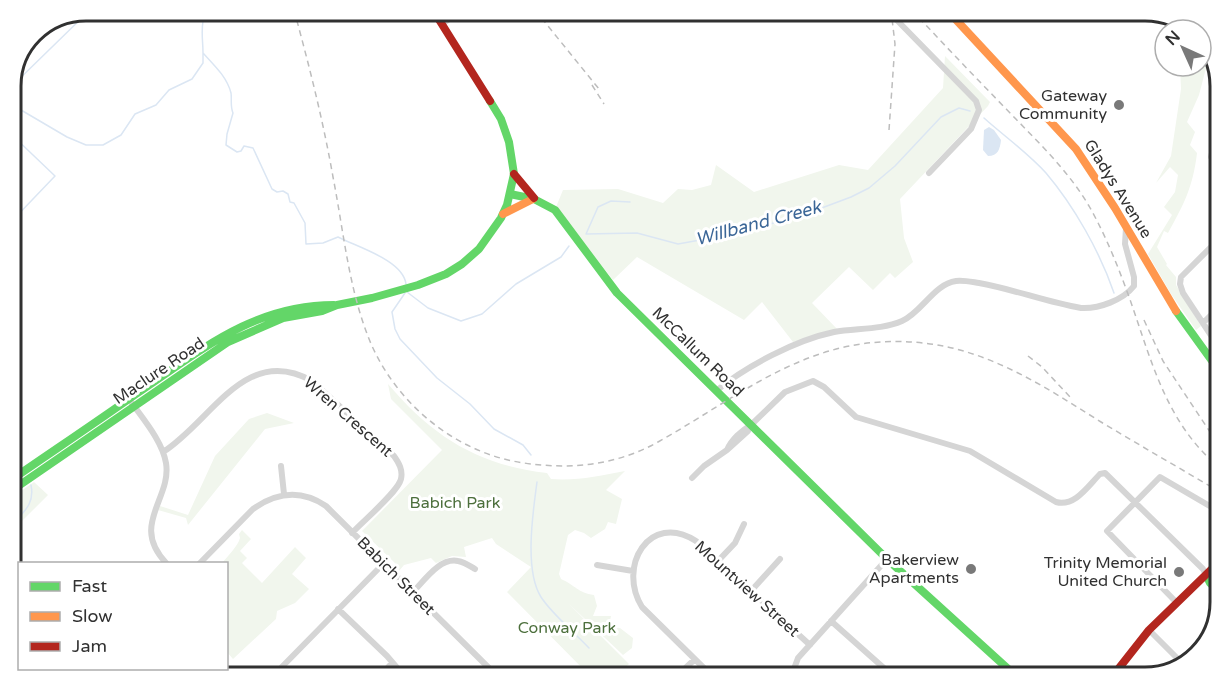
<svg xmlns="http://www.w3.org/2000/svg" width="1231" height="688" font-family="'Varela Round',sans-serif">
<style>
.green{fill:#f1f6ed}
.water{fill:#dbe6f3}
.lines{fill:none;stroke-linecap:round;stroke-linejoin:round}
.stream{stroke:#dbe6f3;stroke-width:1.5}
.street{stroke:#d5d5d5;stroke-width:6}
.fast{stroke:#63d668;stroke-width:8}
.slow{stroke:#ff974d;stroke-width:8}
.jam{stroke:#b3261e;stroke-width:8}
.rail{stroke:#bdbdbd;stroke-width:1.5;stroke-dasharray:6 4.5;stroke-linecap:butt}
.poi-dot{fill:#797979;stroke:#fff;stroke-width:2}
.labels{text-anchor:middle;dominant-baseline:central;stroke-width:6;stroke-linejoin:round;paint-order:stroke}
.poi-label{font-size:16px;fill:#313131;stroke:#fff;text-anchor:end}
.street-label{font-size:16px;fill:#313131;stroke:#fff}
.park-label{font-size:16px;fill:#4c6f3c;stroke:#fff}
.water-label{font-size:18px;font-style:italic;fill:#3b6697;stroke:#fff}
.rim{fill:none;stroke:#313131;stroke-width:3}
</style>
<rect width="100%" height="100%" fill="#fff"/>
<path class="green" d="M1201,39L1211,49L1199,95L1187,122L1195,132L1190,145L1197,153C1193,187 1184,204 1168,233L1164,231L1157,247L1167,264L1166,265L1176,277V285L1201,326L1196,330L1171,294L1148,254L1172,215L1164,207L1175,192L1178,175L1170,167L1156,183L1171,156L1181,89L1180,66H1201Z
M945,56L990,102L988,106L900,199L904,238L913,262L895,278L890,273L873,290L849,267L812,303L839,331L793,342L762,302L744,320L637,257L613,280L556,207L563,190L618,189L663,203L678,189L692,190L711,185L716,165L754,192L839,165L868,170L943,88Z
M388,384C433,437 478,465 547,473L551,479C576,481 600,476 625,471L606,490L622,499L616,524L608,522L605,529L591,538L584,533L575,530L568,535L559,574L561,579C575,585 578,593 594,595L597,606L593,616H611L610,621L613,627L620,628L633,638L632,648L623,655L568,603L629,664L615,677H591L507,592L531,567L496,544L492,538L464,547L466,557L452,556L436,563L431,558L404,565L399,571L396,568L398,566L362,531L442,450L391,399Z
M267,413L294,423L265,429L188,525L186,518L158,510L160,506L188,515L215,456L249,419Z
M34,482L48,495L11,532V498Z
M242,530L251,539L240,551L247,558L242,563L262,583L295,547L306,558L292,574L309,589L295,603L277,611L276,619L233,659L227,652L226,564L222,563C227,557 238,546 240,538L239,534Z"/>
<path class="water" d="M989,127L994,130L1001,140C1000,149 998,156 988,156L983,150L984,130Z"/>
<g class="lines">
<path class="stream" d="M197,10L203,21C201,33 203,41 203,53C214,65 227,77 231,93C232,100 230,106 233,113L227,134L226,145L237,152L241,151L244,146L253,148L272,189L277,192L283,191L288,194L290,202L294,203L305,223L306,244L323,243L338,237C357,247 403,260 406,284
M11,87L90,10
M11,108L21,110L67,137L86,145H103L121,135L135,114L156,105L169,90L192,79L203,63V53
M984,118C1004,136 1028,153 1046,173C1074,206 1100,252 1114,293
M11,134L55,176L11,222
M630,202L611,201L598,207L586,234L637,233L678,244L733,234L803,215L851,197L869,188L895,166L941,117L959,108L970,111
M407,292L428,308L461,321L482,314L516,284L561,257L569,246
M405,293L392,312L395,329L400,339L437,378L470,404L494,429L523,445L531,455
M11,456L19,466
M537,482C533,512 524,570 541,597C551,613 575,633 589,648
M11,526C23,512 35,505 31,485"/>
<path class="street" d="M887,10L976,101L979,110L971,129L929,173
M442,24L462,10
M1220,120L1211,157L1220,168
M1220,238L1181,277L1180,284L1183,293L1220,349
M1203,323L1220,306
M716,391C746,366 796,340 834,332C856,328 881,330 902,321C922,312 934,284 956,281C963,280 972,282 979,283C1013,289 1046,302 1081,308C1099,309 1123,300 1134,286V277L1125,244L1126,228
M129,399C142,418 162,440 166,463C172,499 129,525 167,564
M751,425L748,431L727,450C731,440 742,430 751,425L785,392L813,381L824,387L856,417L970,451L1056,502C1075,507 1088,486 1100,474L1105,473L1203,569L1206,575
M163,452C211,422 245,343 312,381L394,456C399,463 403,470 401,479C398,492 363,521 352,533
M281,466L284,494
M692,478L704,466L727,450
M718,561L735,543L744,524
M199,564L253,509C277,492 301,489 326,506L498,677
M597,565L633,571
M751,591L780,559
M413,592C424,581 440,557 458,561C464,562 470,566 475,569
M1177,603L1107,531L1160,477L1220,512
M338,609L387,656L405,677
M831,621L894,677
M1149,630L1185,666
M106,668L111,677
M272,677L384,563
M379,677L392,663
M676,677L695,659
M713,677L642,607C617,567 649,511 696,541L810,645
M791,677L798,658L887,559"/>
<path class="fast" d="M510,194L534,199L555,210L617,293L887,559L1017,677
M1176,311L1220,372
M11,480C53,451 95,423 136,394C200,351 253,305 334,305
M11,491L228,342L283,318L322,311L337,305L372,298L418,285L446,274L462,264L479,249L501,218L507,205L514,174L509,142L501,119L490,101
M1206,575L1210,583L1220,593"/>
<path class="slow" d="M947,10L1076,149L1115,208L1176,311
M503,214L533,199"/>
<path class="jam" d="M433,10L490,101
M514,174L534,198
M1112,677L1149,630L1220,561"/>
<path class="rail" d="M294,10C309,65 323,120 333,177C343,228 348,282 366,331C390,399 453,453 524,463C571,470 617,465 658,442C747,392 813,331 923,343C990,350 1045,387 1101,422C1141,446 1181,469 1220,492
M535,10L599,89
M912,10C945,46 979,81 1013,116C1040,144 1069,172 1089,206C1105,234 1117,264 1128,294C1151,358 1165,423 1220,468
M592,85L604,104
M889,130L895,44L891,10
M1144,320L1163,361L1218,444
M1028,356L1042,367L1071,398"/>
</g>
<g class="poi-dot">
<circle cx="1119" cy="105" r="6"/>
<circle cx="971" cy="569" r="6"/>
<circle cx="1179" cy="572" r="6"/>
</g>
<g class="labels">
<g class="poi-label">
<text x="1107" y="96">Gateway<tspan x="1107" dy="18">Community</tspan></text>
<text x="959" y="560">Bakerview<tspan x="959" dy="18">Apartments</tspan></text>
<text x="1167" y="563">Trinity Memorial<tspan x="1167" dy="18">United Church</tspan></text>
</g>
<g class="street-label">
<text transform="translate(1118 189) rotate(58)">Gladys Avenue</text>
<text transform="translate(698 352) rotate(44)">McCallum Road</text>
<text transform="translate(159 371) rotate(-34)">Maclure Road</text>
<text transform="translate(348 417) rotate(41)">Wren Crescent</text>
<text transform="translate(396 576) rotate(45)">Babich Street</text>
<text transform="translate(747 589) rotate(42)">Mountview Street</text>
</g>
<g class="park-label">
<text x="455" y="503">Babich Park</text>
<text x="567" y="628">Conway Park</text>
</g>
<g class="water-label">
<text transform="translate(758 223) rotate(-15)">Willband Creek</text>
</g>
</g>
<path d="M0 0H1231V688H0ZM86 21H1145A65 65 0 0 1 1210 86V602A65 65 0 0 1 1145 667H86A65 65 0 0 1 21 602V86A65 65 0 0 1 86 21Z" fill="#fff" fill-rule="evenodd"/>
<path class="rim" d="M86 21H1145A65 65 0 0 1 1210 86V602A65 65 0 0 1 1145 667H86A65 65 0 0 1 21 602V86A65 65 0 0 1 86 21Z"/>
<rect x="18" y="562" width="210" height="108" fill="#ffffff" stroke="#adadad" stroke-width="1.5"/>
<rect x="30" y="582" width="30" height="9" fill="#63d668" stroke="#adadad" stroke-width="1.5"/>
<text x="72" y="592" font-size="18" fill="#313131">Fast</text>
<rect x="30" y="612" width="30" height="9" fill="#ff974d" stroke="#adadad" stroke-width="1.5"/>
<text x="72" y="622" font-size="18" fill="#313131">Slow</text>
<rect x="30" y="642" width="30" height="9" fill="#b3261e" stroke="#adadad" stroke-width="1.5"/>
<text x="72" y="652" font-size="18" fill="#313131">Jam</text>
<g transform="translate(1183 48) rotate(315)"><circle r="28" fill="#ffffff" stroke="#adadad" stroke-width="1.5"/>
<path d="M0-4.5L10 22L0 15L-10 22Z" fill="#797979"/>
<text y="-9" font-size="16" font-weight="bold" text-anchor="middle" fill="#313131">N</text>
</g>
</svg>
